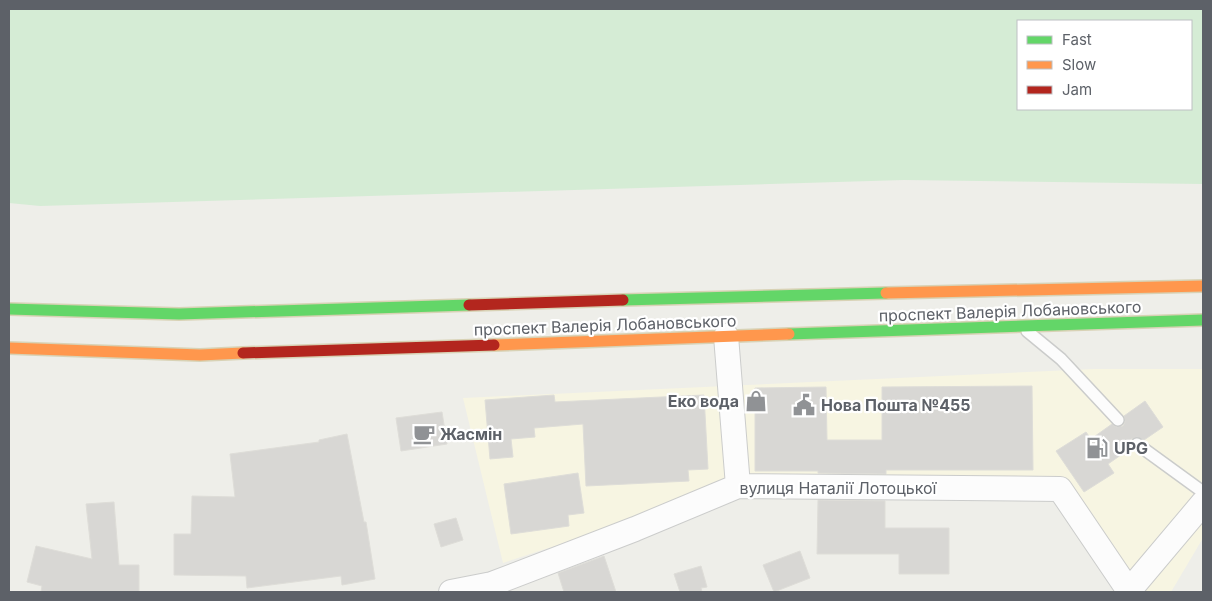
<svg xmlns="http://www.w3.org/2000/svg" width="1212" height="601" font-family="Inter,sans-serif">
<style>
.commercial{fill:#f7f5e2}
.green{fill:#d5ecd5;fill-rule:evenodd}
.building{fill:#d8d7d4;stroke:#deddd8}
.lines{fill:none;stroke-linecap:round;stroke-linejoin:round}
.lane-casing{stroke:#cbcccb;stroke-width:14}
.street-casing{stroke:#cbcccb;stroke-width:26}
.fast-casing{stroke:#d8d2b5;stroke-width:14}
.slow-casing{stroke:#d8d2b5;stroke-width:14}
.jam-casing{stroke:#d8d2b5;stroke-width:14}
.lane{stroke:#fcfcfc;stroke-width:11}
.street{stroke:#fcfcfc;stroke-width:24}
.fast{stroke:#63d668;stroke-width:11}
.slow{stroke:#ff974d;stroke-width:11}
.jam{stroke:#b3261e;stroke-width:11}
.labels{text-anchor:middle;dominant-baseline:central;stroke-width:4.5;stroke-linejoin:round;paint-order:stroke}
.street-label{font-size:16px;fill:#5d6168;stroke:#fff}
.poi-label{font-size:16px;font-weight:bold;fill:#5d6168;stroke:#fff;text-anchor:start}
</style>
<rect width="100%" height="100%" fill="#eeeee9"/>
<path class="commercial" d="M1094,369H1203V538L1171,592H1125L1060,489L738,486L503,563L463,398Z"/>
<path class="green" d="M9,9H1203V184L904,180L40,206L9,203ZM1018,21H1191V109H1018Z"/>
<path class="building" d="M1032,386L1033,470H886V474L818,473V471H755V388L826,387L827,440H882V387Z
M554,395L555,402L704,395L708,469L688,470L689,481L586,486L583,424L534,428L535,437L511,439L513,457L490,459L485,400Z
M1145,401L1163,427L1144,440L1137,437L1131,439L1130,444L1131,448L1108,464L1114,473L1084,492L1056,451L1086,432L1091,439L1112,424L1116,427L1123,426L1125,422L1124,416Z
M442,412L447,444L401,451L396,418Z
M347,434L364,522H366L375,579L342,585L341,576L247,588L246,576L174,575V534H191L192,496L235,497L230,454L319,442V440Z
M578,473L584,513L568,515L569,526L511,534L504,484Z
M818,500L885,501V528H949V574H899V554H817Z
M114,502L119,565H139V592H41L42,586L27,582L36,546L92,559L86,504Z
M456,518L463,540L441,547L434,524Z
M800,551L810,578L774,592L763,565Z
M604,556L616,592H564L558,573Z
M701,566L707,587L701,588L702,592H680L674,574Z"/>
<g class="lines">
<g class="lane-casing">
<path id="lane" d="M1027,331L1061,359L1118,420
M1137,444L1203,492"/>
</g>
<g class="street-casing">
<path id="street" d="M726,336L738,486
M451,592L492,584L635,529L738,486L1060,489L1129,591
M1128,592L1203,503"/>
</g>
<g class="fast-casing">
<path id="fast" d="M623,300L886,293
M9,309L179,314L469,305
M789,334L1203,320"/>
</g>
<g class="slow-casing">
<path id="slow" d="M886,293L1203,286
M494,345L789,334
M9,348L200,355L243,353"/>
</g>
<g class="jam-casing">
<path id="jam" d="M469,305L623,300
M243,353L494,345"/>
</g>
<use href="#lane" class="lane"/>
<use href="#street" class="street"/>
<use href="#fast" class="fast"/>
<use href="#slow" class="slow"/>
<use href="#jam" class="jam"/>
</g>
<defs>
<g id="shop-bare" transform="scale(1.725)"><path d="M-5-2.5h2.3a2.7 3.5 0 0 1 5.4 0H5L5.5 6h-11ZM-1.5-2.5h3a1.5 2.3 0 0 0-3 0Z" fill="#909295" stroke="#fff" stroke-width="2.5" paint-order="stroke"/></g>
<g id="civic-bare" transform="scale(1.725)"><path d="M-.6-6.5H3V-4.5H.6V-3L4-1V1h2V6H-6V1h2V-1L-.6-3ZM-1.2 2.5V6h2.4V2.5Z" fill="#909295" stroke="#fff" stroke-width="2.5" paint-order="stroke"/></g>
<g id="cafe-bare" transform="scale(1.725)"><path d="M-5.5-4.5H6V0H3Q3 3.5 0 3.5H-2.5Q-5.5 3.5-5.5 0ZM3-3.2v2h1.7v-2ZM-6 4.5H4V6H-6Z" fill="#909295" stroke="#fff" stroke-width="2.5" paint-order="stroke"/></g>
<g id="fuel-bare" transform="scale(1.725)"><path d="M-5.5-6h7V0h2V4h1.3V-2.5L3-4.5l.8-.8L6-3V5H2.5V1h-1V6h-7ZM-4.2-4.7v3.2H.2V-4.7Z" fill="#909295" stroke="#fff" stroke-width="2.5" paint-order="stroke"/></g>
</defs>
<g fill-rule="evenodd">
<use href="#shop-bare" x="756" y="401"/>
<use href="#civic-bare" x="804" y="405"/>
<use href="#cafe-bare" x="424" y="434"/>
<use href="#fuel-bare" x="1097" y="448"/>
</g>
<g class="labels">
<g class="street-label">
<text transform="translate(1010 311) rotate(-2)">проспект Валерія Лобановського</text>
<text transform="translate(605 325) rotate(-2)">проспект Валерія Лобановського</text>
<text x="838" y="488">вулиця Наталії Лотоцької</text>
</g>
<g class="poi-label">
<text x="739" y="401" text-anchor="end">Еко вода</text>
<text x="821" y="405">Нова Пошта №455</text>
<text x="440" y="434">Жасмін</text>
<text x="1114" y="448">UPG</text>
</g>
</g>
<rect width="1212" height="601" fill="none" stroke="#5d6168" stroke-width="20"/>
<rect x="1017" y="20" width="175" height="90" fill="#ffffff" stroke="#bec0c3"/>
<rect x="1027" y="36" width="25" height="8" fill="#63d668" stroke="#bec0c3"/>
<text x="1062" y="45" font-size="15" fill="#5d6168">Fast</text>
<rect x="1027" y="61" width="25" height="8" fill="#ff974d" stroke="#bec0c3"/>
<text x="1062" y="70" font-size="15" fill="#5d6168">Slow</text>
<rect x="1027" y="86" width="25" height="8" fill="#b3261e" stroke="#bec0c3"/>
<text x="1062" y="95" font-size="15" fill="#5d6168">Jam</text>
</svg>
